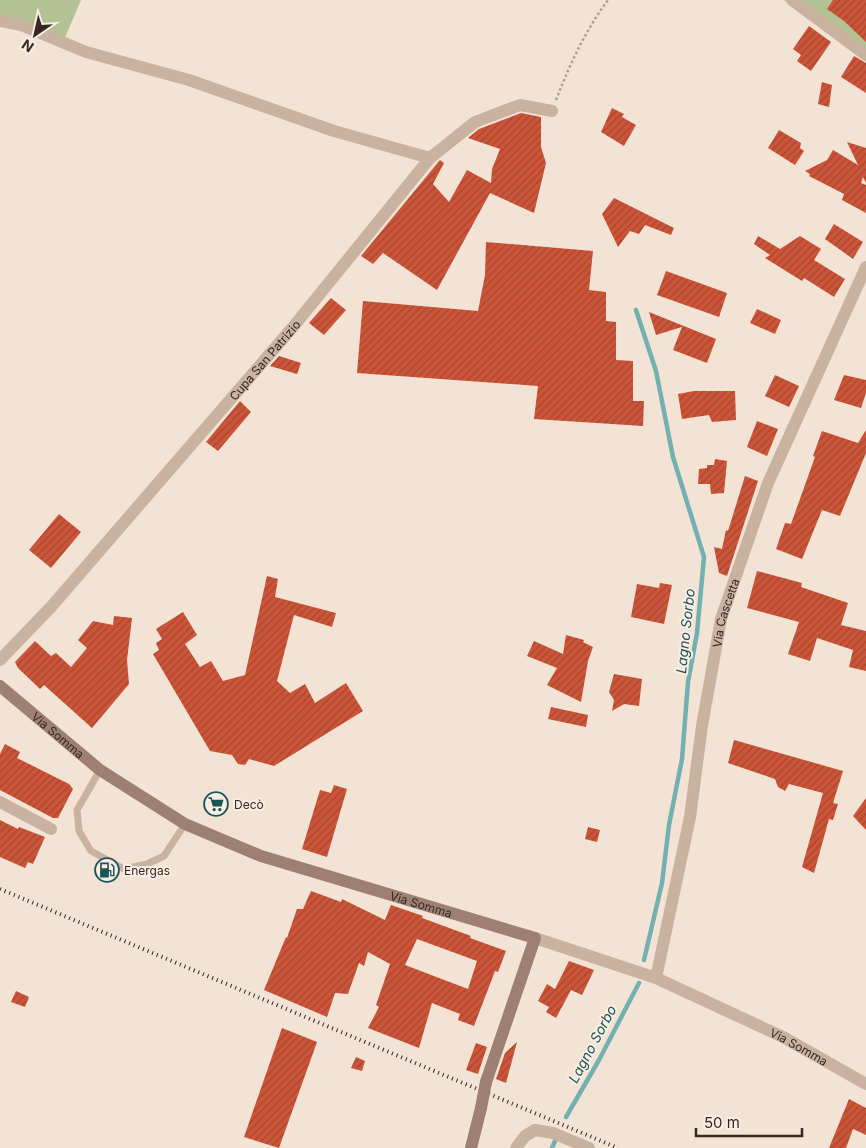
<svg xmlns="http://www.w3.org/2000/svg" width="866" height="1148" font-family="Inter,sans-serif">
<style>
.green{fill:#b4c195}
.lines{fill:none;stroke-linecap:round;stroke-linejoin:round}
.stream{stroke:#73b0b0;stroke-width:4.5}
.building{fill:url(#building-hatch);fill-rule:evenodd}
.path{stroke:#b69c8c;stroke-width:2.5;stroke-dasharray:2.5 2.5;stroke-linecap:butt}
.lane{stroke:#cab2a1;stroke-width:7}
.street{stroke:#cab2a1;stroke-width:12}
.secondary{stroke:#9d8073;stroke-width:12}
.rail{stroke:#342824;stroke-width:4;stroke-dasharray:1 4;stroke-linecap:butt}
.secondary-bridge{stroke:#9d8073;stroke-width:12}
.labels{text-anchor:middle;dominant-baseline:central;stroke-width:4;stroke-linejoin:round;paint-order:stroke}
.street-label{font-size:12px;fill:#342824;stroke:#faede2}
.poi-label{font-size:12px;fill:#342824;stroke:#faede2;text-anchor:start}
.water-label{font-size:14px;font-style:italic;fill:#185657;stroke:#faede2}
</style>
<defs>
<pattern id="building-hatch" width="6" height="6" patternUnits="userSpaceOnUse" patternTransform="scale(1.25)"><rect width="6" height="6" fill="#cc5539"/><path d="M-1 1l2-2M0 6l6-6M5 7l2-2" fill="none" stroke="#a64630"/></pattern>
</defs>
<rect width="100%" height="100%" fill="#f2e3d5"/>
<path class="green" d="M0,0H81L64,40L0,23Z
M784,0H866V61L855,54Z"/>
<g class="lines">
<path class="stream" d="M636,310L656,371L673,457L704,557L697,633L688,682L682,759L669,825L662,883L644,960
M566,1117L599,1060L639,983
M552,1148L555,1141"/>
</g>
<path class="building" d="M833,0H866V42L844,21L827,9Z
M809,26L831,42L811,71L797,61L801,55L793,49Z
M854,56L866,63V93L841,77Z
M822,82L832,85L829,107L818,104Z
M612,108L624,114L622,117L636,125L624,146L601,132Z
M521,113L541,117V147L546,163L534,213L490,193L437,290L383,253L373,264L361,256L440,160L444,163L433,184L449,202L467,170L491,183L492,169L500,149L468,138L479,129Z
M779,130L801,143L800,148L804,151L795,165L768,148Z
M847,142L866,148V183L863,177L861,183L866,185V213L842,200L844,194L809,176L810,174L805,171L827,160L833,150L858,165Z
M614,198L674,228L671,235L645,225L639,234L630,231L618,247L602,214Z
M834,224L863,242L853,259L825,239Z
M758,236L780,249L800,236L821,249L814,260L845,279L834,297L804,278L802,281L765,258L770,255L754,244Z
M486,242L593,251L589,290L606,292V321L616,322V360L633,361V401H644L643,426L534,419L538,386L357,373L363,301L478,311L485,275Z
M666,271L727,293L719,317L657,295Z
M331,298L346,310L324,335L309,323Z
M757,309L781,320L775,334L750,323Z
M649,312L716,339L707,363L673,350L682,327L656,335Z
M279,356L301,363L297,374L270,366Z
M775,375L799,386L789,407L765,396Z
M844,375L866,380V393L861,408L834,400Z
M694,391H735L736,420L712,422L709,415L682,419L678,394Z
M240,401L251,412L218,451L206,442Z
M757,421L778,429L767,456L747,447Z
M866,430V453L840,516L822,510L802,559L776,549L785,523L791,524L815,457L813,456L822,431L858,443Z
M715,459L727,461L724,493L711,494L710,484H698L699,469L707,468V465H714Z
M745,476L758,481L727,576L719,573L714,547L722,549L726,530L728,531Z
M59,514L81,532L51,568L29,550Z
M757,571L802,583L801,587L848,603L841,625L866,631V671L849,667L853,650L817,638L810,661L788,654L799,622L747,608Z
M267,576L278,579L275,597L336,613L332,627L294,615L277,681L290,693L305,684L315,703L346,683L363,711L274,766L249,759L245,765L238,764L232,755L210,751L153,654L159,650L156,643L162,639L156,629L183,612L197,635L185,644L200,667L211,661L223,681L245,675Z
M660,583L672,585L664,624L631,617L637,584L659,588Z
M114,616L132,618L127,660L129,684L92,728L44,685L40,689L18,668L15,662L35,641L51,656L56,653L71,667L87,648L78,640L93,621L113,625Z
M566,635L584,640L583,642L593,647L588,661L581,702L547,685L557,668L527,656L534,641L563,654Z
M614,674L642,679L639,706L624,704L612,711L614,700L609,692Z
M551,707L588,715L586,727L548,719Z
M734,740L843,771L833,803L838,804L833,820L829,819L814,873L802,867L823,793L789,784L785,791L778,787L775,779L728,763Z
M5,744L20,752L17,758L69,784L73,789L58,818H53L0,790V754Z
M334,785L347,789L327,857L302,849L320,790L331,793Z
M866,798V830L853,816Z
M0,820L18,829L19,827L45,837L33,864L28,862L25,868L0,857Z
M588,827L600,830L597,842L585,839Z
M311,891L341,902L342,899L385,920L391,905L423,916L422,918L471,936L470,938L506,951L498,972L495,971L474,1026L458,1020L460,1014L432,1003L419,1048L368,1028L379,1007L376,1005L390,964L368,952L364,966L359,963L348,994L335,993L327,1017L264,990L286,937L287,938L297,909H303ZM417,939L477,961L468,989L405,965Z
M569,961L594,970L582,995L571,990L556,1018L546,1012L549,1007L538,1001L547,984L555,989Z
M16,991L29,997L25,1007L11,1002Z
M282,1028L317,1042L279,1148L244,1137Z
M517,1042L506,1083L496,1079L505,1053Z
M476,1043L487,1047L478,1074L466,1070Z
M356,1057L365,1061L362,1071L351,1068Z
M849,1099L866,1108V1135L853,1129L846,1148H829Z"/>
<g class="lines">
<path class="path" d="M556,100C570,64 585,31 608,0"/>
<path class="lane" d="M100,770L77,810L79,831L91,851L124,869L147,864L164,856L185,824"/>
<g class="street">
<path d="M792,0L866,55"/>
<path d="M0,21L21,25L86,52L189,80L334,131L430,158"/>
<path id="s1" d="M0,660L51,607L293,327L430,158L475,122L520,105L552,111"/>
<path d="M0,802L51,829"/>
<path id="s2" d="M535,938L656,978L783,1037L866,1084"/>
<path id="s3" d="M656,978L690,817L702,726L721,619L768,483L866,267"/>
<path d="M516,1148L525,1136L535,1130L553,1133L589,1148"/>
</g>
<g class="secondary">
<path id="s4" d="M0,686L100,770L185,824L261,856L535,938L486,1082"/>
<path d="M471,1148L481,1108"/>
</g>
<path class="rail" d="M0,889L618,1148"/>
<path class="secondary-bridge" d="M481,1108L486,1082"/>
</g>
<defs>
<g id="supermarket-ring" transform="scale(1.25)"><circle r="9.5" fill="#faede2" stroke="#185657" stroke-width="1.5"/><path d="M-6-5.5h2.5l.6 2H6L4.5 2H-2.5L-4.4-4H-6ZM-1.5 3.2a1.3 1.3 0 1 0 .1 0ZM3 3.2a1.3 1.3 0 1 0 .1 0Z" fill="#185657"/></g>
<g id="fuel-ring" transform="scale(1.25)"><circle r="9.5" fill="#faede2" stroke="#185657" stroke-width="1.5"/><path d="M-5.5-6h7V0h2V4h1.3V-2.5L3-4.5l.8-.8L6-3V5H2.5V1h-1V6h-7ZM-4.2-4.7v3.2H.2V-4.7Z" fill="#185657"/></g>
</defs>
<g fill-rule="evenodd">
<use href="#supermarket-ring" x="216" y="804"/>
<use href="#fuel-ring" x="107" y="870"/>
</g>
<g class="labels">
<g class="street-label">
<text stroke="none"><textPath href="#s1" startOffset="400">Cupa San Patrizio</textPath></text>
<text stroke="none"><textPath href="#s3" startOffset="372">Via Cascetta</textPath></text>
<text stroke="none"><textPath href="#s4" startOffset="76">Via Somma</textPath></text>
<text stroke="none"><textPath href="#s4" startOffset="481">Via Somma</textPath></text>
<text stroke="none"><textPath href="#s2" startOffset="286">Via Somma</textPath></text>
</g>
<g class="poi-label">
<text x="234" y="804">Decò</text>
<text x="124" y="870">Energas</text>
</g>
<g class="water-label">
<text transform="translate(685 631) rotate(-84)">Lagno Sorbo</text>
<text transform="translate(592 1044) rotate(-62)">Lagno Sorbo</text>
</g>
</g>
<g transform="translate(35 35) rotate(214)" stroke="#faede2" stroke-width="4" paint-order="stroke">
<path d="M0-4L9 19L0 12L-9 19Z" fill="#342824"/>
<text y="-8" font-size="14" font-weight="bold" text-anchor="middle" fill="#342824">N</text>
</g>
<path d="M696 1128v8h106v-8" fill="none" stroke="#342824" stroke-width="2.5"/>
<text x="704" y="1128" font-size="15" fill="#342824" stroke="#faede2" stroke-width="4" paint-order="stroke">50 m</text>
</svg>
